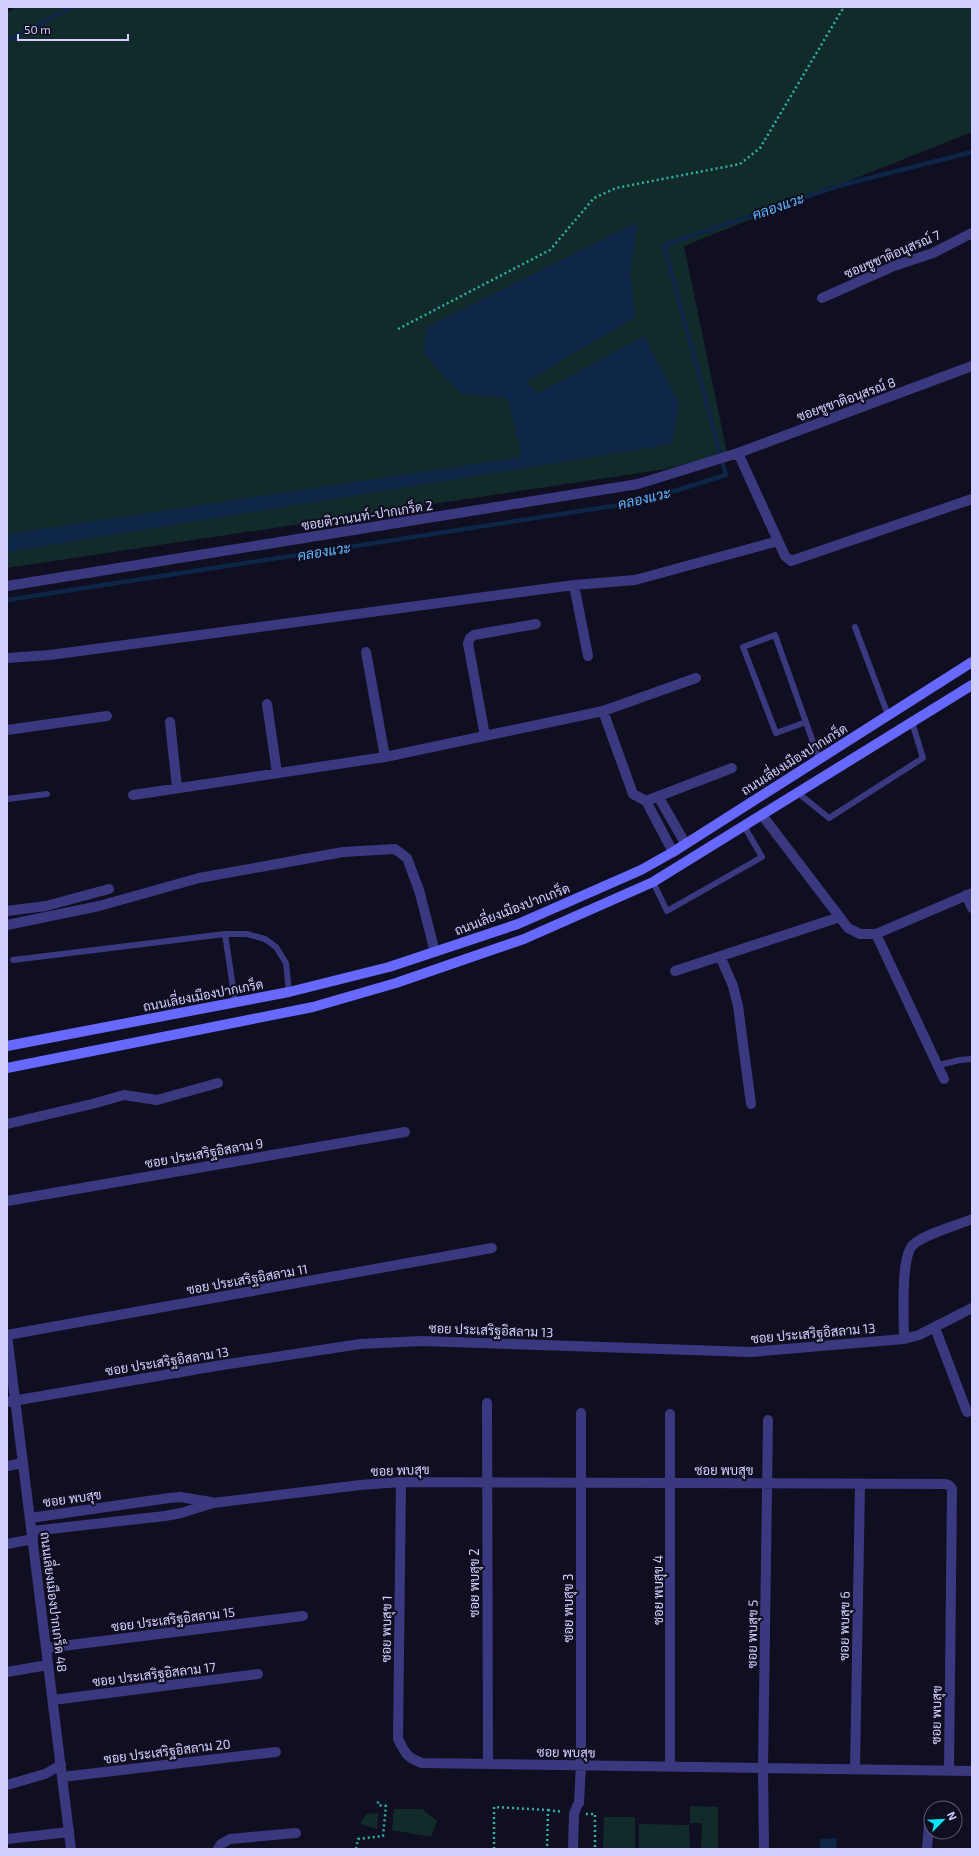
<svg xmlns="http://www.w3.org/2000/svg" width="979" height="1856" font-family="'Exo 2',Sarabun,sans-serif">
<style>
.green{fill:#112b2a}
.water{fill:#0d2546}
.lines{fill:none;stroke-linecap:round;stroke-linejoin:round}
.stream{stroke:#0d2546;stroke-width:4.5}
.path{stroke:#2fb1a6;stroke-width:2.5;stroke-dasharray:2 3;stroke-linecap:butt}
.service{stroke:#3a3980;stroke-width:6}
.minor{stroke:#3a3980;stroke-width:10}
.tertiary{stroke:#3a3980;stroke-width:10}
.secondary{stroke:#6768fd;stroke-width:10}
.labels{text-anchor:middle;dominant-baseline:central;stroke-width:4;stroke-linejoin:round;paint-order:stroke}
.street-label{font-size:13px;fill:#d3cffe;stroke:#100e21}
.water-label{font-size:14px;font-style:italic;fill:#5eb8fd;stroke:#100e21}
</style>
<rect width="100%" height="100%" fill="#100e21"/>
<path class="green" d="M17,7H972V132L684,246L727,453L666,469L7,568V12Z
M690,1806L718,1807V1849H701L702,1823H690Z
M394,1809H422L437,1821L431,1837L392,1830Z
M378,1813L377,1829L360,1824L366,1814Z
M604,1817H635V1849H603Z
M639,1824L689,1825L690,1849H639Z"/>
<path class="water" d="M638,222L630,275L636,317L527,381L537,394L644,336L679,403L672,444L7,552V536L15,533L522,457L508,399L460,393L423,353L427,327Z
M836,1838L837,1849H820V1839Z"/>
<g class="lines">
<path class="stream" d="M7,41L72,7
M7,600L639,502L726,475L664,245L838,186L972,152"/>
<path class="path" d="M398,329L550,250L594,198L616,188L740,164L760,148L842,10L840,7
M548,1810L563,1812
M586,1814H595V1849
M356,1849L358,1839L383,1836L386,1806L378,1805V1799
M494,1849V1807L548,1810L547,1849"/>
<path class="service" d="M855,627L888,715
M806,722L776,733L743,647L775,635L819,759
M798,793L829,818L923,758L912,722
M7,799L47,794
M653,882L667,911L762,857L744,826
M225,934L235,1001
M13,960L225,934H247L265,939L276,947L286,963L289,992
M939,1065L960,1060L972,1059"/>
<path class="minor" d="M822,298L894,266L933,253L972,233
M738,453L785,556L791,561L972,499
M574,585L588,656
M7,586L638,484L738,453L972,366
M366,652L385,757
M7,658L50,655L574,585L635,580L778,541
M267,704L277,773
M603,711L633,794L646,801L732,768
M170,722L177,788
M7,730L107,716
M485,736L468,643L470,638L474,635L536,624
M133,795L385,757L603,711L696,678
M658,796L685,843
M646,801L673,852
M762,815L848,928L860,934H876L972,893
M966,895L972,908
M7,911L46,906L109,889
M7,925L99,906L199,878L343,852L395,849L407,858L419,890L435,952
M876,934L944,1079
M720,956L733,986L738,1006L751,1104
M675,971L840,917
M7,1124L92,1104L124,1095L157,1100L218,1083
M7,1201L405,1132
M935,1328L967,1412
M7,1335L492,1248
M904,1339C904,1319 900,1257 913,1245C922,1235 958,1225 972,1219
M7,1402L216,1366L360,1344L422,1341L751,1352L904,1339L919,1335L972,1308
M487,1403L488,1763
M7,1466L23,1463
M401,1482L398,1739C405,1753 407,1758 422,1763L972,1771
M30,1518L169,1498L180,1497L211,1502
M32,1531L165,1516L181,1513L213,1503L360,1485L401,1482L945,1484L949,1485L952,1489L949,1771
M7,1544L33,1539
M46,1648L303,1616
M7,1672L48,1665
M53,1700L258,1674
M670,1767V1414
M855,1769L860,1484
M62,1777L276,1752
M7,1785L45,1774L61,1765
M579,1803L581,1765V1413
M7,1839L69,1832
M218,1849L221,1844L230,1839L296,1833
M573,1849L574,1814L577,1806
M764,1849L763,1768L768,1420
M927,1849L929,1823"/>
<path class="tertiary" d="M7,1335L71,1849"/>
<path class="secondary" d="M7,1046L289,992L389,967L518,924L641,870L673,852L972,662
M7,1068L313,1007L396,983L524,939L653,882L972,685"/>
</g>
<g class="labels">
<g class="street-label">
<text transform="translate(892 254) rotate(-23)">ซอยชูชาติอนุสรณ์ 7</text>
<text transform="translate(846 399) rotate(-20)">ซอยชูชาติอนุสรณ์ 8</text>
<text transform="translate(367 515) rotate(-9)">ซอยติวานนท์-ปากเกร็ด 2</text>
<text transform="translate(794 759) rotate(-32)">ถนนเลี่ยงเมืองปากเกร็ด</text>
<text transform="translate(512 909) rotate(-21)">ถนนเลี่ยงเมืองปากเกร็ด</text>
<text transform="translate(203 995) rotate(-11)">ถนนเลี่ยงเมืองปากเกร็ด</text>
<text transform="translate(204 1153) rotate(-10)">ซอย ประเสริฐอิสลาม 9</text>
<text transform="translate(247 1279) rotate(-10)">ซอย ประเสริฐอิสลาม 11</text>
<text transform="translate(491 1330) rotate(2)">ซอย ประเสริฐอิสลาม 13</text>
<text transform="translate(813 1333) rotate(-5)">ซอย ประเสริฐอิสลาม 13</text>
<text transform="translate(167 1361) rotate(-9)">ซอย ประเสริฐอิสลาม 13</text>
<text transform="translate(400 1470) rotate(-2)">ซอย พบสุข</text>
<text x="724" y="1470">ซอย พบสุข</text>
<text transform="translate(72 1498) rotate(-8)">ซอย พบสุข</text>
<text transform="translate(474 1583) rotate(-90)">ซอย พบสุข 2</text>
<text transform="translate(658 1590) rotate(-90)">ซอย พบสุข 4</text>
<text transform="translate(54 1602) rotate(83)">ถนนเลี่ยงเมืองปากเกร็ด 48</text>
<text transform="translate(568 1608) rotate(-90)">ซอย พบสุข 3</text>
<text transform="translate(173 1619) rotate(-7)">ซอย ประเสริฐอิสลาม 15</text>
<text transform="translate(844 1626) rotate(-89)">ซอย พบสุข 6</text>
<text transform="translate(386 1629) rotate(-89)">ซอย พบสุข 1</text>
<text transform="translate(752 1634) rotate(-89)">ซอย พบสุข 5</text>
<text transform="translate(154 1674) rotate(-7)">ซอย ประเสริฐอิสลาม 17</text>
<text transform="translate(936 1715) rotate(-89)">ซอย พบสุข</text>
<text transform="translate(167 1751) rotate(-7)">ซอย ประเสริฐอิสลาม 20</text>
<text transform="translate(566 1752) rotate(1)">ซอย พบสุข</text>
</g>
<g class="water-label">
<text transform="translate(778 206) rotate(-19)">คลองแวะ</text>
<text transform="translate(644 498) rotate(-13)">คลองแวะ</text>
<text transform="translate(324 551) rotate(-9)">คลองแวะ</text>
</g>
</g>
<rect width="979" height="1856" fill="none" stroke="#d3cffe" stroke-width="16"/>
<g transform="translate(943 1820) rotate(66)"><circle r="19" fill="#100e21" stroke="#5e5b79"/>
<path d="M0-3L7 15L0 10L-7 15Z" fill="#03e5f6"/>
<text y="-6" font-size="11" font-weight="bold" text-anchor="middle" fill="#d3cffe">N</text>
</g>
<path d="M18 34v6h110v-6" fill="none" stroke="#d3cffe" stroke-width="2"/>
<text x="24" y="34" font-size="12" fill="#d3cffe" stroke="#100e21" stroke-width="3" paint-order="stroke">50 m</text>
</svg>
